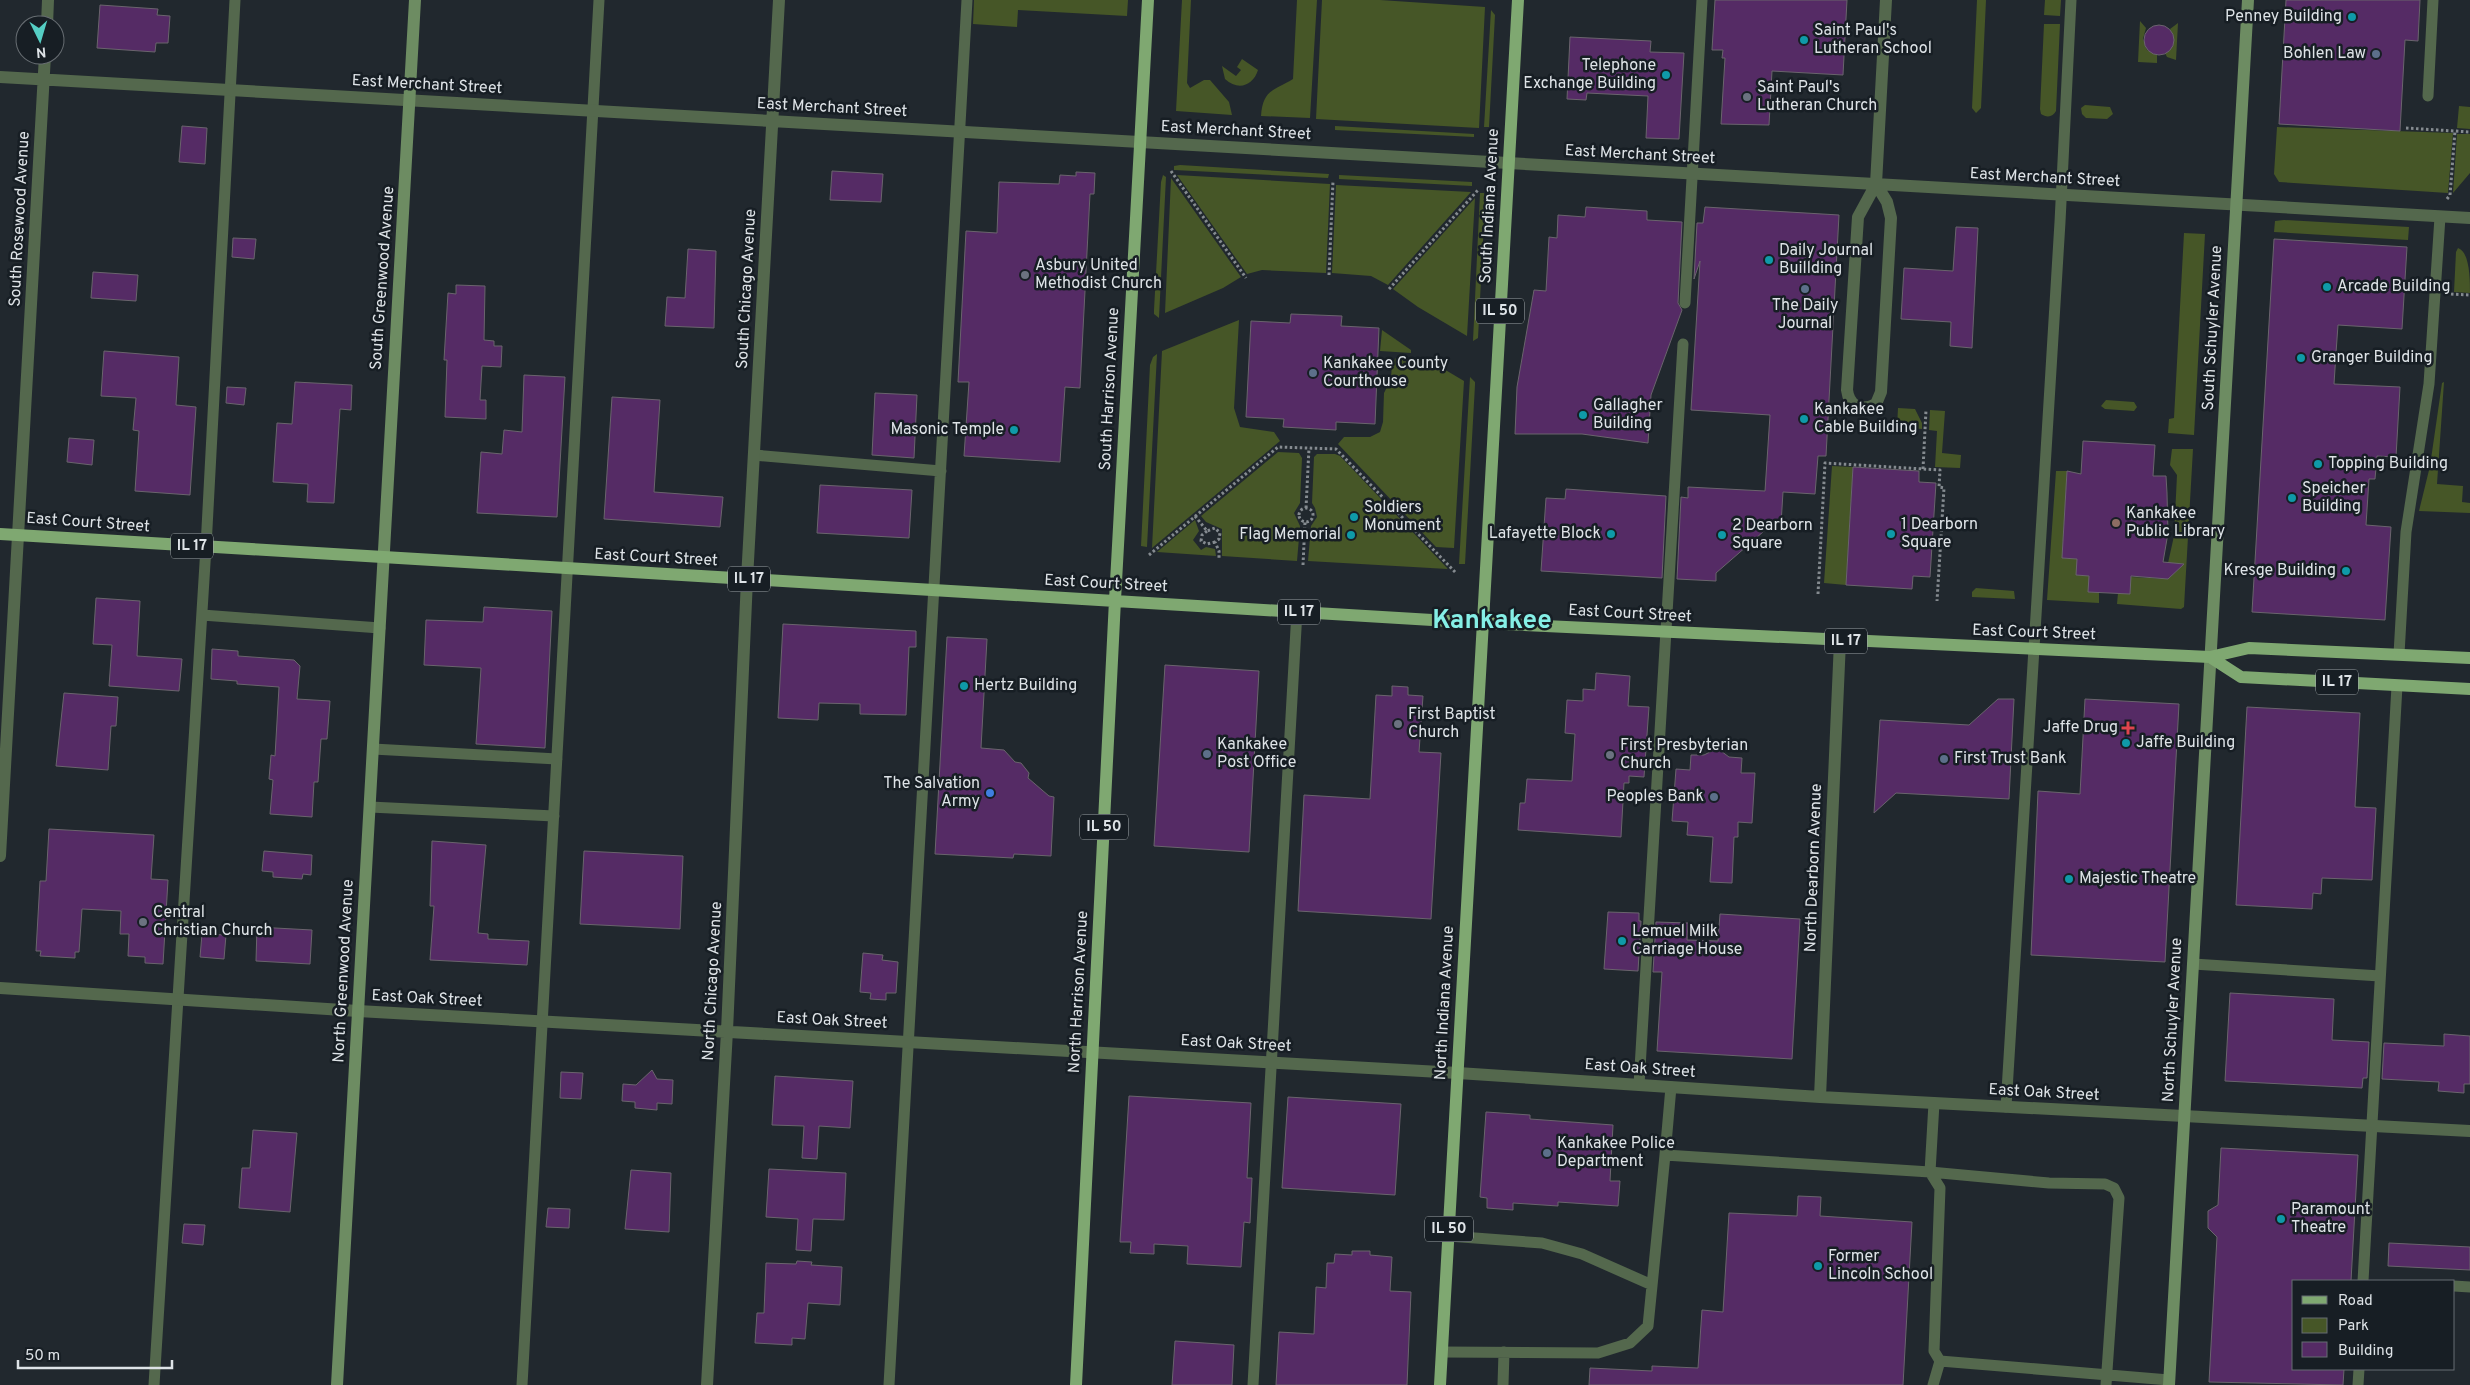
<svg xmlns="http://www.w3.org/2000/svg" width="2470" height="1385" font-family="Overpass,sans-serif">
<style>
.green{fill:#465627}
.building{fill:#552b65;stroke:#6a646d}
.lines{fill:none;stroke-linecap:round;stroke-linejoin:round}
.path{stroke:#858b90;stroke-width:3;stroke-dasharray:2.5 2.5;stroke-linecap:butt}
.lane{stroke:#54684d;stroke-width:11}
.street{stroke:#54684d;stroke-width:12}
.secondary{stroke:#6d8c62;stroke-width:12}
.primary{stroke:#7fa871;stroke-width:12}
.culture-dot{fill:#0f9aa8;stroke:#171e24;stroke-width:2}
.service-dot{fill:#5c6f8a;stroke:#171e24;stroke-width:2}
.worship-dot{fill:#6b7280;stroke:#171e24;stroke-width:2}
.education-dot{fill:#8d6e63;stroke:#171e24;stroke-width:2}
.health-dot{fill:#e0444e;stroke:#171e24;stroke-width:2}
.shop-dot{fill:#3f7fe0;stroke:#171e24;stroke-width:2}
.labels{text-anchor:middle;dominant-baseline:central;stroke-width:5;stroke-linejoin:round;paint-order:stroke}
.shield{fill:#171e24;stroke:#a2a8ac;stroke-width:1}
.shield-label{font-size:15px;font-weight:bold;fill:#dee3e7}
.poi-label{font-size:16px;fill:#dee3e7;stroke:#171e24;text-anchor:start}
.street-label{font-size:16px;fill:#dee3e7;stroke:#171e24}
.town-label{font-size:26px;font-weight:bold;fill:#85efe6;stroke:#171e24}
</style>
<rect width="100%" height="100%" fill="#21282e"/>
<path class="green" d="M974,0H1128L1127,16L1018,10L1017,27L973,24Z
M1182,0H1191L1187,83L1190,88L1204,80H1210L1229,102L1232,115L1176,111Z
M1297,0H1317L1310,118L1261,116C1263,90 1273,91 1293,79Z
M1322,0H1380L1485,7L1479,128L1316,119Z
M1977,0H1986L1981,108L1976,113L1972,108Z
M2045,0H2061L2060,16L2044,15Z
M1491,10L1495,15L1489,127H1484Z
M2140,21L2146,28L2143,39L2147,50L2157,55V63L2138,62Z
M2178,23L2176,60L2167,57L2165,53L2169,51L2174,40L2170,29Z
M2044,24H2060L2056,111C2053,117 2047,118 2041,114L2040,109Z
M1242,59L1258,70C1253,86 1238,91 1225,79L1222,66L1236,76L1241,70L1237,67Z
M2085,105L2110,107L2113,114L2107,119L2086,118L2082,114L2081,108Z
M2459,106L2470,107V129L2457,128Z
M1335,126L1474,134V137L1335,130Z
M2277,127L2453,133L2448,193L2279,182L2274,174Z
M2457,134H2470V173L2453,193Z
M1180,165L1329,174L1328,178L1174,170V166Z
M1163,175L1166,177L1159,318L1154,314V310L1161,182Z
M1177,175L1330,184L1326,273L1262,270L1247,274Z
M1339,175L1472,182V186L1339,179Z
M1171,178L1241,277L1223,288L1165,313Z
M1336,185L1471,192L1388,285L1371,276L1332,273Z
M1480,193H1484L1485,203L1478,338L1473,341Z
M1475,198L1467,336L1418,307L1393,289Z
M2284,220L2409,227L2408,240L2274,232L2275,221Z
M2184,233L2205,234L2194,435L2168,433L2169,419L2174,418Z
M2458,248C2470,252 2470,280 2470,293L2454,292L2456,252Z
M1239,320L1234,408L1240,427L1274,432L1280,441L1152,548L1162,351Z
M1382,330L1411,350V353L1380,351Z
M1157,354L1147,547L1141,546L1150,365L1153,357Z
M1396,358L1427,359L1464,381L1454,548L1436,547L1338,444L1344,437H1370L1380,432L1383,422L1384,393L1391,379L1392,363Z
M1470,377L1475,382V385L1465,564H1459Z
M2444,382L2437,484L2463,486L2462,502L2470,503V513L2419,511L2430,466L2442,383Z
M2106,400L2134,402L2137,407L2134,411L2105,409L2101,406Z
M1898,408L1915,409L1922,423V429L1897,427Z
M1930,410L1945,411L1942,453L1961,455L1960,468L1935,467L1937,431L1929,430Z
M2172,449H2193L2184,607L2181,609L2117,604L2118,593L2130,594L2131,577L2168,579L2184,564L2168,563L2174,536L2177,475L2170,465Z
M1278,452L1299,453L1302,458L1300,503L1294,513L1300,526L1297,561L1222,556V529L1206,522L1201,516Z
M1317,454H1335L1340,456L1448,569L1308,561L1311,526L1317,517L1315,508L1312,503L1314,457Z
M1832,466L1853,467L1846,585L1824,583Z
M2056,471H2067L2062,558L2077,559L2099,592V603L2047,600Z
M1195,520L1199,531L1193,540L1201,550L1206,547L1215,549L1216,556L1157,552Z
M1976,588L2014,591L2015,599L1972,597V592Z"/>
<path class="building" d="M1715,0H1847L1843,75L1772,71L1769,125L1721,124L1725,58H1722L1723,50H1712Z
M2286,0H2420L2418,41L2405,40L2400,131L2279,124Z
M100,5L158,9L157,15L170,16L168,43H156L155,52L97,48Z
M2144 40a15 15 0 1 1 30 0a15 15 0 1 1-30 0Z
M1570,37L1651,41L1650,52L1684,53L1679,139L1646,138L1648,96L1587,93L1586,100L1567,99Z
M182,126L207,128L205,164L179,162Z
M832,171L883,174L881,202L830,200Z
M1076,172L1095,173L1094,194H1090L1080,388L1065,387L1060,462L964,456L969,382H958L966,231L997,233L999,182L1059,184L1060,175L1076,176Z
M1586,207L1647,211V220L1682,222L1678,303L1682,310L1651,395L1648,443L1582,434H1515L1517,387L1534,290L1546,291L1549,237L1557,238L1558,215L1585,217Z
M1705,207L1839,215L1826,456H1818L1815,494L1783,492L1781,524H1772L1747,546L1716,573V581L1677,579L1681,497L1688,498V487L1765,491L1770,415L1691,410L1700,261L1694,279L1697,223H1703Z
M1956,227L1978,228L1972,348L1950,346L1951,322L1901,319L1904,268L1953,271Z
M233,238L256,239L254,259L232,257Z
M2274,239L2407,247L2402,329L2338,325L2336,353L2334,384L2400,387L2396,457L2377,456L2375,479H2369L2366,525L2391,527L2385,620L2252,612Z
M688,249L716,251L714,328L665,326L667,297L685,298Z
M93,272L138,275L136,301L91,298Z
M456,285L485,286L484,340L494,341V346H502L501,367L482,366L480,400H486V419L445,417L447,360H444L448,293L456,294Z
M1291,314L1342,316L1341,326L1379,328L1375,424L1336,422V430L1283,427L1284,419L1246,417L1251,321L1290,323Z
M104,351L179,357L176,405L196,407L190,495L135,491L139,431L133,430L136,398L101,396Z
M524,375L565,377L557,517L477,513L481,452L502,454L504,430L522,432Z
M295,382L352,385L351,410L340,409L334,503L307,502L308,484L273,482L277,423L292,424Z
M227,387L246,388L244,405L226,403Z
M875,393L917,395L914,458L872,455Z
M612,397L660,400L654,492L723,497L720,527L604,519Z
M69,438L94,440L92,465L67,462Z
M2083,441L2155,445L2153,476H2166L2167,493L2168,533L2163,562L2184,564L2168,579L2131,576L2130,594L2088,592L2089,576L2076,575L2077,559L2062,558L2067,471L2081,474Z
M1853,467L1919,471V482L1936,483L1930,577L1913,576L1912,589L1846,585Z
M820,485L912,490L909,538L817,533Z
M1566,489L1666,496L1662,578L1541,571L1546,498L1565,499Z
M96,598L140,601L137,656L182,659L179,691L109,686L112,645L93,644Z
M484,607L552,611L545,748L476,744L481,668L424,665L426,620L483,622Z
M783,624L916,631V647H909L906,715L860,714V704L819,703L818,720L778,718Z
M947,637L987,639L981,748L1004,750L1015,762L1021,763L1029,773L1028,778L1049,796L1054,797L1051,856L1014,854L1013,858L935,854Z
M212,649L238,651V656L294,660L300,666L297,699L330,701L327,739H321L318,782H314L312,817L270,814L273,780L269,779L271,755L275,756L279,687L237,684V681L211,679Z
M1165,665L1259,671L1249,852L1154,846Z
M1596,673L1630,676L1628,706L1649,707L1644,777L1629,776V783H1624L1621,837L1518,830L1520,803H1525L1527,779L1572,781L1575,734L1565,733L1567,700L1583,701V689L1595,690Z
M1392,686L1408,687V695L1423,696L1419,752L1441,753L1431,919L1298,911L1304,795L1370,799L1376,695L1392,696Z
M64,693L118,697L116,726H111L108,770L56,766Z
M1998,699H2014L2009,799L1896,793L1874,813L1880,720L1969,725Z
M2085,699L2179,704L2165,962L2031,955L2038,791L2080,794Z
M2247,707L2360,713L2355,807L2376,808L2372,880L2322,878L2321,894L2313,893L2312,909L2236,905Z
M1714,750L1721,751L1729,757L1742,758L1741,773H1755L1752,823L1738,822V837H1734L1732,883L1710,882L1713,837L1687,835L1688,822L1672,821L1676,769L1690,770L1691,755H1704Z
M49,829L154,835L151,879L168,880L163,964L145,963V957L128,956L129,934H120L121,911L82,909L79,952H75V958L40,956L41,951H36L40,881H46Z
M432,841L486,845L478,933L488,934V939L529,941L527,965L430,960L434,906H430Z
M264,851L312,855L311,875L303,874L302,879L273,877V872L262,871Z
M584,851L683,856L680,929L580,924Z
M1608,912L1639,913V921H1641L1638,971L1604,969Z
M1720,914L1800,919L1792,1059L1657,1051L1662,972H1653L1656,922L1688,923L1687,940L1718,941Z
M257,927L312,930L310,964L256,961Z
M202,934L226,935L224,959L200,957Z
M863,953L883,955L882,960L898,962L896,993H886V1000L870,999L871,993L860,992Z
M2230,993L2334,999L2332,1040L2369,1042L2367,1078H2363L2362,1088L2225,1081Z
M2444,1034L2470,1036V1084H2464V1093L2438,1091L2439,1082L2382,1079L2384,1043L2444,1046Z
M652,1070L657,1079L673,1080L672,1104L657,1103V1110L635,1108V1102L622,1101L623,1084L636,1085Z
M561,1072L583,1073L581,1099L560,1098Z
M775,1076L853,1081L850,1128L819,1126L817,1159L802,1158L804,1126L772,1125Z
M1129,1096L1251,1103L1247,1178H1252L1250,1223L1244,1222L1241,1267L1187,1264L1188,1246L1154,1244V1254L1130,1253L1131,1242H1120Z
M1288,1097L1401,1104L1395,1195L1282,1188Z
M1486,1112L1530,1115V1119L1613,1125L1610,1181H1620L1618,1206L1558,1202V1206L1513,1203V1210L1487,1208V1198L1480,1197Z
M253,1130L297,1133L290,1212L239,1208L242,1168H250Z
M2221,1148L2358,1155L2351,1281H2294V1369H2344L2343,1385L2209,1382L2217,1237L2208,1228V1211L2218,1205Z
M769,1169L846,1173L844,1220L813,1219L811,1251L796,1250L798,1219L766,1217Z
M631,1170L671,1173L669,1232L625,1229Z
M1798,1196L1821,1197L1820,1216L1912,1222L1903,1385H1589L1590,1368L1652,1371V1366L1698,1368L1702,1310L1723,1312L1729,1213L1797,1216Z
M548,1208L570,1209L569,1228L546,1227Z
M184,1224L205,1225L203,1245L182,1243Z
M2389,1243L2470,1247V1270L2388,1266Z
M1352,1251H1370V1255L1392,1257L1390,1291L1411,1292L1407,1385H1276L1279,1332L1314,1334L1316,1287L1326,1288L1327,1263H1334L1335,1254L1352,1255Z
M797,1261L812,1262L811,1265L842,1267L840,1305L808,1303L805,1339L792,1338V1345L755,1343L757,1313H764L766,1263L796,1264Z
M1175,1341L1234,1345L1232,1385H1172Z"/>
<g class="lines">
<path class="path" d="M2406,128L2470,132
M1171,171L1246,278
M2447,199L2450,195L2455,131
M1329,275L1333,181
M1389,289L1478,190
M2451,294L2470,295
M1923,469L1926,410
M1299 515a7 7 0 1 1 14 0a7 7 0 1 1-14 0Z
M1306,508L1309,448
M1195,516L1207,531L1215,528L1220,533L1219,539L1215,542L1219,551V560
M1207,531L1202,535L1201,541L1207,544L1215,542
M1149,555L1278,447L1336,449L1456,573
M1303,565L1305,522
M1818,594L1825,463L1940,470L1939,487L1944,488L1937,601"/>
<path class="lane" d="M2428,96L2433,0
M1685,303L1702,0
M754,455L941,471
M202,615L380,628
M2399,654L2406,532L2429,384L2440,217
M373,749L557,759
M370,807L554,816
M2193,964L2380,976
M1639,1085L1683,344
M1934,1103L1930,1172L2049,1183L2105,1184L2114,1188L2119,1198L2106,1385
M2006,1107L2060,222L2071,0
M1665,1155L1671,1087
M1448,1236L1542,1243L1582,1254L1652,1285
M2363,1281L2397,686
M2454,1286L2470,1287
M1442,1352L1598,1353L1630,1343L1648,1326L1665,1155L1930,1172L1940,1188L1934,1351L1940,1361L2169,1380
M154,1385L206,547L235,0
M522,1385L599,0
M889,1385L967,0
M1253,1385L1297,611
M1503,1385L1504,1352
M1933,1385L1940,1361
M2358,1385L2359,1369"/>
<path class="street" d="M47,25L48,0
M0,77L2470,218
M1876,184L1887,202L1891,218L1881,392L1876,404C1861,412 1849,406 1847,390L1858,217L1876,184L1886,0
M0,856L45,55
M0,988L358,1011L1458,1073L1820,1097L2470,1131
M1820,1097L1840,641
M707,1385L727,1031L747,579L779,0"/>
<path class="secondary" d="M337,1385L415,0
M2169,1385L2248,0"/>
<path class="primary" d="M0,534L1482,623L2210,657L2249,648L2470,658
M2210,657L2241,677L2470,689
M1076,1385L1115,600L1148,0
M1440,1385L1518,0"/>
</g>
<g class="culture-dot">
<circle cx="2352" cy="17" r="5"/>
<circle cx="1804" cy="40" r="5"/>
<circle cx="1666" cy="75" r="5"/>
<circle cx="1769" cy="260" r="5"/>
<circle cx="2327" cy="287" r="5"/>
<circle cx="2301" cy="358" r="5"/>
<circle cx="1583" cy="415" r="5"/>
<circle cx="1804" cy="419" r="5"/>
<circle cx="1014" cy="430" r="5"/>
<circle cx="2318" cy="464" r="5"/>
<circle cx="2292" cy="498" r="5"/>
<circle cx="1354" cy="517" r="5"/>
<circle cx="1611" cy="534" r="5"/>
<circle cx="1891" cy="534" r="5"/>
<circle cx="1351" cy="535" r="5"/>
<circle cx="1722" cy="535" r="5"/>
<circle cx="2346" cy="571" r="5"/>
<circle cx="964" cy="686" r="5"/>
<circle cx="2126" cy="743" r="5"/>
<circle cx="2069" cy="879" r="5"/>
<circle cx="1622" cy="941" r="5"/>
<circle cx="2281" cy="1219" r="5"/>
<circle cx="1818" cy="1266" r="5"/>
</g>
<g class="service-dot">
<circle cx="2376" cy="54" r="5"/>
<circle cx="1805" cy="289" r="5"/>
<circle cx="1313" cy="373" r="5"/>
<circle cx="1207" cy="754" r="5"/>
<circle cx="1944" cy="759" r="5"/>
<circle cx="1714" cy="797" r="5"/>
<circle cx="1547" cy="1153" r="5"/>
</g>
<g class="worship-dot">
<circle cx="1747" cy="97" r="5"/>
<circle cx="1025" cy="275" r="5"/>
<circle cx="1398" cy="724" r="5"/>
<circle cx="1610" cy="755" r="5"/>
<circle cx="143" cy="922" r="5"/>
</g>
<circle class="education-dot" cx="2116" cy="523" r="5"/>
<path class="health-dot" d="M2125.5 720.5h5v5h5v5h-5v5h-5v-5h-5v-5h5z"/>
<circle class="shop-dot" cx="990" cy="793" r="5"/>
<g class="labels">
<g class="shield">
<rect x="1476" y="298.5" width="48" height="25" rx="4"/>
<rect x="171" y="533.5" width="42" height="25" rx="4"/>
<rect x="728" y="566.5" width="42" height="25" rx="4"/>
<rect x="1278" y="599.5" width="42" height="25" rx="4"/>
<rect x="1825" y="628.5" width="42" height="25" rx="4"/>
<rect x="2316" y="669.5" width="42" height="25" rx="4"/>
<rect x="1080" y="814.5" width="48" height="25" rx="4"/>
<rect x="1425" y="1216.5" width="48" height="25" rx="4"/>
</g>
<g class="shield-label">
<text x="1500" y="311">IL 50</text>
<text x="192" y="546">IL 17</text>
<text x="749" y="579">IL 17</text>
<text x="1299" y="612">IL 17</text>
<text x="1846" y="641">IL 17</text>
<text x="2337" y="682">IL 17</text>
<text x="1104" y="827">IL 50</text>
<text x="1449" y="1229">IL 50</text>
</g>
<g class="poi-label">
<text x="2342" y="17" text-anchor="end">Penney Building</text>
<text x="1814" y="31">Saint Paul's<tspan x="1814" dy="18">Lutheran School</tspan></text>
<text x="2366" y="54" text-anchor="end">Bohlen Law</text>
<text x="1656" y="66" text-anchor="end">Telephone<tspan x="1656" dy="18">Exchange Building</tspan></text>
<text x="1757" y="88">Saint Paul's<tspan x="1757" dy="18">Lutheran Church</tspan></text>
<text x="1779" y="251">Daily Journal<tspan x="1779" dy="18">Buillding</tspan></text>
<text x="1035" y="266">Asbury United<tspan x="1035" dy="18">Methodist Church</tspan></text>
<text x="2337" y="287">Arcade Building</text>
<text x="1805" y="306" text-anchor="middle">The Daily<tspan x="1805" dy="18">Journal</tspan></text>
<text x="2311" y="358">Granger Building</text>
<text x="1323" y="364">Kankakee County<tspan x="1323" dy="18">Courthouse</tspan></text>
<text x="1593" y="406">Gallagher<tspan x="1593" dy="18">Building</tspan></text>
<text x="1814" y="410">Kankakee<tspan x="1814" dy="18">Cable Building</tspan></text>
<text x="1004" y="430" text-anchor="end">Masonic Temple</text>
<text x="2328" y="464">Topping Building</text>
<text x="2302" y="489">Speicher<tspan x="2302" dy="18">Building</tspan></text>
<text x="1364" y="508">Soldiers<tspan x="1364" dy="18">Monument</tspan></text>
<text x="2126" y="514">Kankakee<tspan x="2126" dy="18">Public Library</tspan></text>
<text x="1901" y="525">1 Dearborn<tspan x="1901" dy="18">Square</tspan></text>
<text x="1732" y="526">2 Dearborn<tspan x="1732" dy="18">Square</tspan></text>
<text x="1601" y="534" text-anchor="end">Lafayette Block</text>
<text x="1341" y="535" text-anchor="end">Flag Memorial</text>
<text x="2336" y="571" text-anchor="end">Kresge Building</text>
<text x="974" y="686">Hertz Building</text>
<text x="1408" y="715">First Baptist<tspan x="1408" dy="18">Church</tspan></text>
<text x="2118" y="728" text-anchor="end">Jaffe Drug</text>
<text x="2136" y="743">Jaffe Building</text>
<text x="1217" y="745">Kankakee<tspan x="1217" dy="18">Post Office</tspan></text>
<text x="1620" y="746">First Presbyterian<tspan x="1620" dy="18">Church</tspan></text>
<text x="1954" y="759">First Trust Bank</text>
<text x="980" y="784" text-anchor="end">The Salvation<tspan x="980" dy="18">Army</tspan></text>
<text x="1704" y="797" text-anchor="end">Peoples Bank</text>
<text x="2079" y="879">Majestic Theatre</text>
<text x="153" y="913">Central<tspan x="153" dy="18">Christian Church</tspan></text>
<text x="1632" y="932">Lemuel Milk<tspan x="1632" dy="18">Carriage House</tspan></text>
<text x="1557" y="1144">Kankakee Police<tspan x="1557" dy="18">Department</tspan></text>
<text x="2291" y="1210">Paramount<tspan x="2291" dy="18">Theatre</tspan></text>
<text x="1828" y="1257">Former<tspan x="1828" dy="18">Lincoln School</tspan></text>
</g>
<g class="street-label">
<text transform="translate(427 85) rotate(3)">East Merchant Street</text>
<text transform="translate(832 108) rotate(3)">East Merchant Street</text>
<text transform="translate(1236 131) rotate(3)">East Merchant Street</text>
<text transform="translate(1640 155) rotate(3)">East Merchant Street</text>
<text transform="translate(2045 178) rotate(3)">East Merchant Street</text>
<text transform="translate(1490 206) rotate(-87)">South Indiana Avenue</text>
<text transform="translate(20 219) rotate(-87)">South Rosewood Avenue</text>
<text transform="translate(383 278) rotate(-86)">South Greenwood Avenue</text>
<text transform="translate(747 289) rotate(-87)">South Chicago Avenue</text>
<text transform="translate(2213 328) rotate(-87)">South Schuyler Avenue</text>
<text transform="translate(1110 389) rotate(-87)">South Harrison Avenue</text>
<text transform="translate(88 523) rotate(4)">East Court Street</text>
<text transform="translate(656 558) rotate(3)">East Court Street</text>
<text transform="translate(1106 584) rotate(3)">East Court Street</text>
<text transform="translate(1630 614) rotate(3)">East Court Street</text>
<text transform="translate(2034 633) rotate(2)">East Court Street</text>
<text transform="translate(1814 868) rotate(-88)">North Dearborn Avenue</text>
<text transform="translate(344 971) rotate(-87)">North Greenwood Avenue</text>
<text transform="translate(713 981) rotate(-87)">North Chicago Avenue</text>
<text transform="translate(1079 992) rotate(-87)">North Harrison Avenue</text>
<text transform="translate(427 999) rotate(3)">East Oak Street</text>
<text transform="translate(1445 1003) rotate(-87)">North Indiana Avenue</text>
<text transform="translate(2173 1020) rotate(-87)">North Schuyler Avenue</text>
<text transform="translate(832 1021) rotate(3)">East Oak Street</text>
<text transform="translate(1236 1044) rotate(3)">East Oak Street</text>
<text transform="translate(1640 1069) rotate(4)">East Oak Street</text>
<text transform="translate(2044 1093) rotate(3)">East Oak Street</text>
</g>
<g class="town-label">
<text x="1492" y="621">Kankakee</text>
</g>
</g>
<rect x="2292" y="1280" width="162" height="90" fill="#171e24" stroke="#676d72"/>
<rect x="2302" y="1296" width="25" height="8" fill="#7fa871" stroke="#676d72"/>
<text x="2338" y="1305" font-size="15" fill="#dee3e7">Road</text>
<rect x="2302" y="1318" width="25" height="15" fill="#465627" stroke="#676d72"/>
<text x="2338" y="1330" font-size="15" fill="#dee3e7">Park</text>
<rect x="2302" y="1342" width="25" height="15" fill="#552b65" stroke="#676d72"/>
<text x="2338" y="1355" font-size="15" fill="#dee3e7">Building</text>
<g transform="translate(40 40) rotate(175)"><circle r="24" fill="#171e24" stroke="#676d72"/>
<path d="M0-4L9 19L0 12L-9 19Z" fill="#55cec4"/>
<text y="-8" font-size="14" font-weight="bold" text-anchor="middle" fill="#dee3e7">N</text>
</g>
<path d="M18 1360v8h154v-8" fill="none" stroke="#dee3e7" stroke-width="2.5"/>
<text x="25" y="1360" font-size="15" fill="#dee3e7" stroke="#171e24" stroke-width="4" paint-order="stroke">50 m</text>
</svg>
